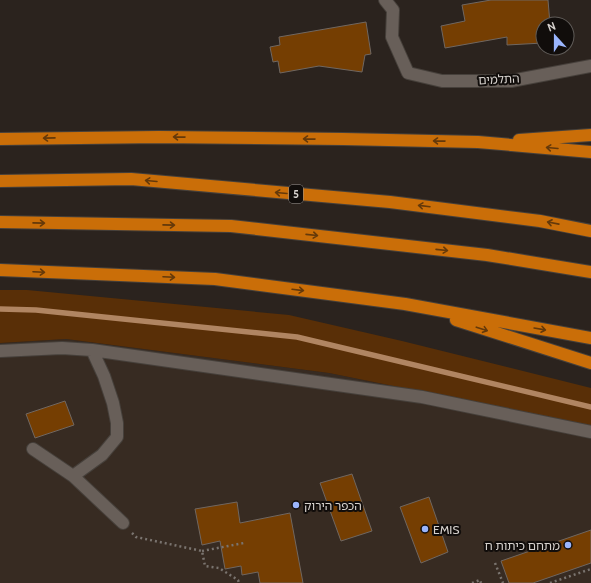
<svg xmlns="http://www.w3.org/2000/svg" width="591" height="583" font-family="Cabin,'Noto Sans Hebrew',sans-serif">
<style>
.built{fill:#372b22}
.green{fill:#592f07}
.lines{fill:none;stroke-linecap:round;stroke-linejoin:round}
.stream{stroke:#b08562;stroke-width:5.5}
.building{fill:#753e02;stroke:#706761}
.minor-casing{stroke:#46403b;stroke-width:14}
.highway-casing{stroke:#46403b;stroke-width:14}
.path{stroke:#7a746f;stroke-width:2.5;stroke-dasharray:2 3;stroke-linecap:butt}
.minor{stroke:#685f59;stroke-width:12}
.highway{stroke:#ca6e08;stroke-width:12}
.oneway{stroke:#64390a}
.poi-dot{fill:#9ab5fd;stroke:#110d0b;stroke-width:1.5}
.labels{text-anchor:middle;dominant-baseline:central;stroke-width:4;stroke-linejoin:round;paint-order:stroke}
.shield{fill:#110d0b;stroke:#9c9794;stroke-width:1}
.shield-label{font-size:11px;font-weight:bold;fill:#d7d2ce}
.street-label{font-size:12px;fill:#d7d2ce;stroke:#110d0b}
.poi-label{font-size:12px;fill:#d7d2ce;stroke:#110d0b;text-anchor:start}
</style>
<rect width="100%" height="100%" fill="#2b231e"/>
<path class="built" d="M66,339L329,373L591,426V583H0V343Z"/>
<path class="green" d="M0,290H27L289,315L402,341L591,388V426L329,373L66,339L0,343Z"/>
<g class="lines">
<path class="stream" d="M0,309L36,310L297,337L591,407"/>
</g>
<path class="building" d="M491,0H548L550,24H543V43L507,45V37L445,48L441,26L465,21L462,5Z
M366,22L371,54L365,55L362,72L319,66L280,73L278,61L273,62L270,47L280,45L279,37Z
M65,401L74,425L35,438L26,414Z
M352,474L372,531L341,541L320,483Z
M429,497L448,552L421,563L400,507Z
M237,502L240,523L290,513L303,583H260L258,572L242,575L241,566L225,569L220,541L202,545L195,509Z
M591,530V563L533,583H509L501,561Z"/>
<g class="lines">
<g class="minor-casing">
<path id="minor" d="M385,0L393,10L392,37L408,73L442,81H511L591,66
M0,351L62,348L92,350L422,397L591,432
M33,449L73,476L123,523
M73,476L102,455L117,437V423L113,403L104,376L92,350"/>
</g>
<g class="highway-casing">
<path id="highway" d="M0,139L159,137L343,139L478,142L591,152
M519,140L591,135
M0,181L131,179L390,202L540,221L591,231
M0,222L231,226L487,255L591,272
M0,270L215,279L405,304L591,338
M456,320L591,363"/>
</g>
<path class="path" d="M132,533L136,537L202,551L205,566L219,568L238,580L239,583
M202,551L244,543
M495,563L503,583
M472,583L480,580L481,583
M550,583L591,569"/>
<use href="#minor" class="minor"/>
<use href="#highway" class="highway"/>
</g>
<defs><path id="oneway-shaft" d="M-6 0H5M1.5-3L5.5 0L1.5 3" fill="none" stroke-width="1.6" stroke-linecap="round" stroke-linejoin="round"/></defs>
<g class="oneway">
<use href="#oneway-shaft" transform="translate(179 137) rotate(-179)"/>
<use href="#oneway-shaft" transform="translate(49 138) rotate(179)"/>
<use href="#oneway-shaft" transform="translate(309 139) rotate(-179)"/>
<use href="#oneway-shaft" transform="translate(439 141) rotate(-179)"/>
<use href="#oneway-shaft" transform="translate(552 148) rotate(-175)"/>
<use href="#oneway-shaft" transform="translate(151 181) rotate(-175)"/>
<use href="#oneway-shaft" transform="translate(281 193) rotate(-175)"/>
<use href="#oneway-shaft" transform="translate(424 206) rotate(-173)"/>
<use href="#oneway-shaft" transform="translate(39 223) rotate(1)"/>
<use href="#oneway-shaft" transform="translate(553 223) rotate(-169)"/>
<use href="#oneway-shaft" transform="translate(169 225) rotate(1)"/>
<use href="#oneway-shaft" transform="translate(312 235) rotate(6)"/>
<use href="#oneway-shaft" transform="translate(442 250) rotate(6)"/>
<use href="#oneway-shaft" transform="translate(39 272) rotate(3)"/>
<use href="#oneway-shaft" transform="translate(169 277) rotate(3)"/>
<use href="#oneway-shaft" transform="translate(298 290) rotate(7)"/>
<use href="#oneway-shaft" transform="translate(482 329) rotate(18)"/>
<use href="#oneway-shaft" transform="translate(540 329) rotate(10)"/>
</g>
<g class="poi-dot">
<circle cx="296" cy="505" r="4"/>
<circle cx="425" cy="529" r="4"/>
<circle cx="568" cy="545" r="4"/>
</g>
<g class="labels">
<rect class="shield" x="289" y="185" width="14" height="18" rx="3"/>
<g class="shield-label">
<text x="296" y="194">5</text>
</g>
<g class="street-label">
<text transform="translate(499 79) rotate(-3)">התלמים</text>
</g>
<g class="poi-label">
<text x="304" y="505">הכפר הירוק</text>
<text x="433" y="529">EMIS</text>
<text x="560" y="545" text-anchor="end">מתחם כיתות ח</text>
</g>
</g>
<g transform="translate(555 36) rotate(339)"><circle r="19" fill="#110d0b" stroke="#605c59"/>
<path d="M0-3L7 15L0 10L-7 15Z" fill="#9ab5fd"/>
<text y="-6" font-size="11" font-weight="bold" text-anchor="middle" fill="#d7d2ce">N</text>
</g>
</svg>
